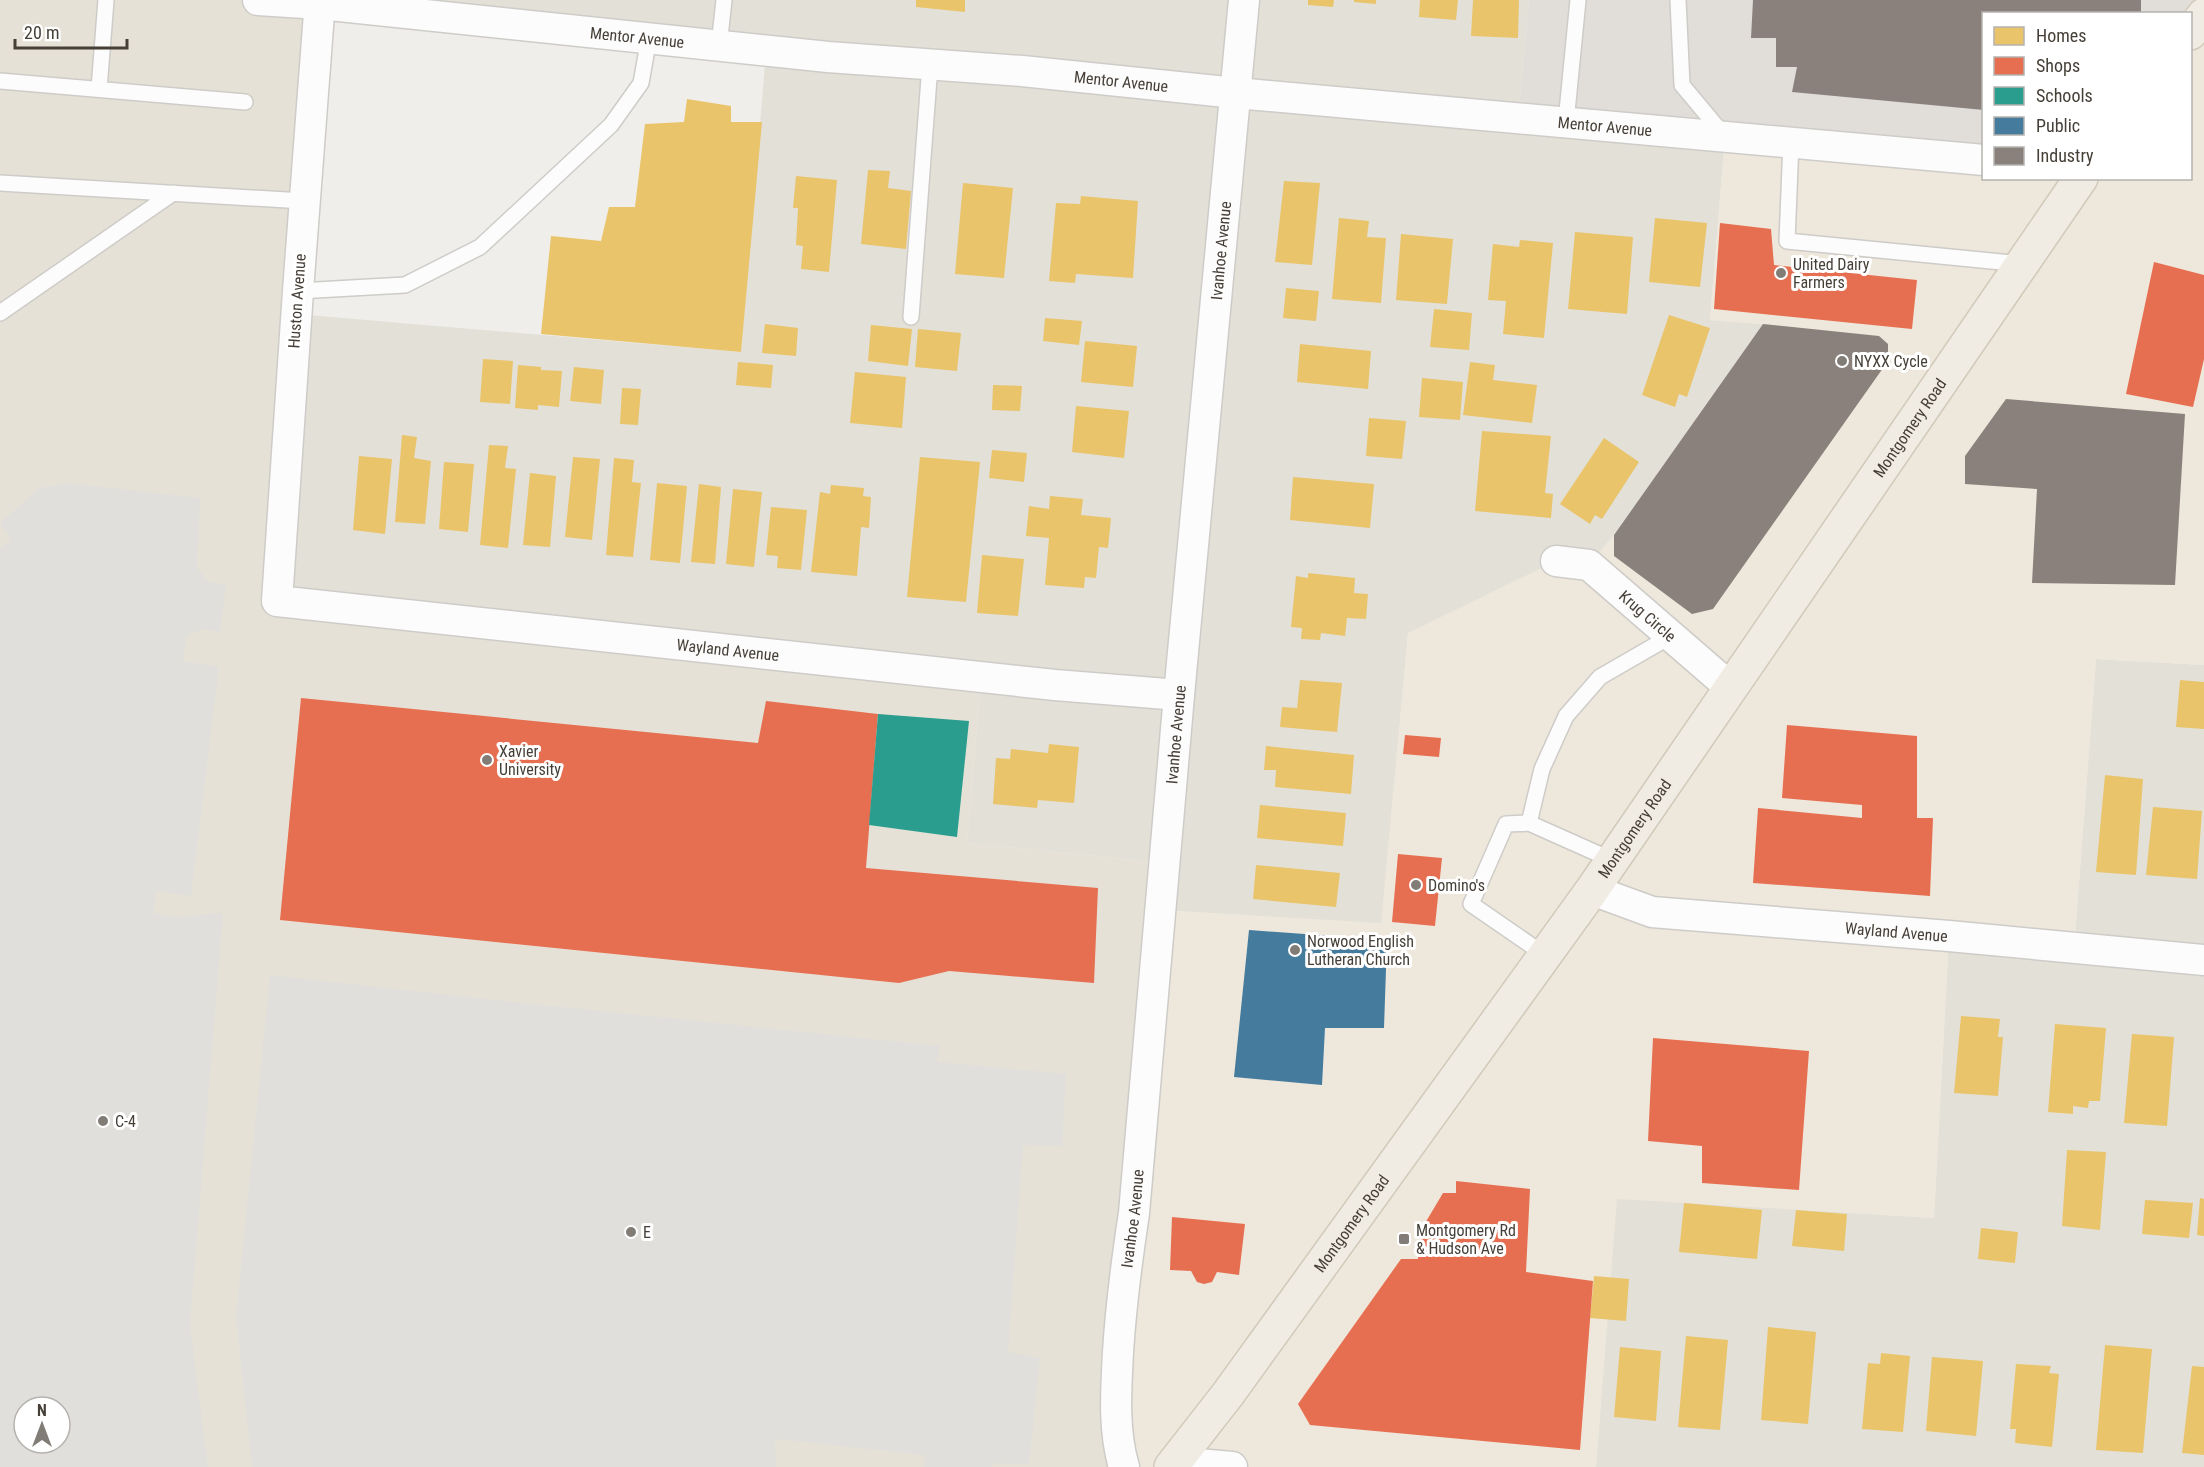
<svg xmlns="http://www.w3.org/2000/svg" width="2204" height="1467" font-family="'Roboto Condensed',sans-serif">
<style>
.residential{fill:#e3e0d8}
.commercial{fill:#eee7db}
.industrial{fill:#e1deda}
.education{fill:#e6e1d6;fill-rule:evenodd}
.parking{fill:#e1dfdb;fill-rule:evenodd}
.homes{fill:#e9c46a}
.shops{fill:#e76f51}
.schools{fill:#2a9d8f}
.public{fill:#457b9d}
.industry{fill:#8a817c}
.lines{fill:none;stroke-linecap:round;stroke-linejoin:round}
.lane-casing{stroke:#ceccc8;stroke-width:18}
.street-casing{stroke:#ceccc8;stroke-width:33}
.primary-casing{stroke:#d1c9b9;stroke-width:36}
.lane{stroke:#fdfcfc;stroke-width:15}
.street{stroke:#fdfcfc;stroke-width:30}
.primary{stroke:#f0ece4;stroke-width:33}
.poi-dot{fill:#817c76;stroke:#fff;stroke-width:2}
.labels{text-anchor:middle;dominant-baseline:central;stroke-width:6;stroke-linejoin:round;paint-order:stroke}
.street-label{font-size:16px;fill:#453f37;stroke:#fff}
.poi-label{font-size:16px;fill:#453f37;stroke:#fff;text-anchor:start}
</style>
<rect width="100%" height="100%" fill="#f0eeea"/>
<path class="residential" d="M258,0H1529L1518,118L1725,137L1710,320L1763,324L1614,535L1589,565L1408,633L1382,924L1160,910L1164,863L967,843L981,677L277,601L296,314L741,352L766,51Z
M2096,659L2204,665V1467H1596L1616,1198L1934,1218L1949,936L2074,948Z"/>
<path class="commercial" d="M2204,15V665L2096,659L2074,948L1949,936L1934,1218L1617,1199L1596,1467H1124L1160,910L1381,923L1408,633L1556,561L1589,565L1614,535L1763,324L1710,320L1725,137L1983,160L1984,178H2190L2191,33Z"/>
<path class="industrial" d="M1529,0H2204L2190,14H1984L1983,160L1518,118Z"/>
<path class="education" d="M0,0H258L320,4L277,601L981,677L967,843L1164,863L1124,1467H0ZM24,1407H60V1443H24Z"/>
<path class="parking" d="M69,483L200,498L197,568L208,581L226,585L220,632L204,629L187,635L183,661L219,667L191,896L156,891L154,913L175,917L223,913L190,1325L208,1467H0V548L11,540L0,523L39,488ZM24,1407H60V1443H24Z
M270,975L533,1004L940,1046L937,1062L1066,1074L1062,1146L1023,1145L1008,1352L1040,1358L1029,1465L992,1463V1467H924L925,1455L775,1439L776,1467H252L236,1317Z"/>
<path class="homes" d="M916,0H965V12L916,7Z
M1308,0H1334L1333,7L1308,5Z
M1354,0H1376V4L1354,2Z
M1420,0H1458L1456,20L1419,17Z
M1473,0H1519L1518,38L1471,36Z
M687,99L731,106V122H762L741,352L541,334L551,236L601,241L609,207H635L645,124L684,122Z
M868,170L890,171L888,188L911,191L906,249L861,244Z
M796,176L837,180L829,272L801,269L803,246L796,245L798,208H793Z
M1284,181L1320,183L1312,265L1275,262Z
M963,183L1013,188L1004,278L955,274Z
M1081,196L1138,201L1133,278L1076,274L1075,283L1049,281L1056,203L1080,204Z
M1339,218L1369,221L1367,237L1386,238L1381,303L1332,299Z
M1655,218L1707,223L1700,287L1649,282Z
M1575,232L1633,237L1627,314L1568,309Z
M1401,234L1453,239L1447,304L1396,300Z
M1520,240L1553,243L1544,338L1503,334L1506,301L1488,300L1493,244L1519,247Z
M1286,288L1319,291L1316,321L1283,318Z
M1434,309L1472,313L1469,350L1430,347Z
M1669,315L1710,328L1687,397L1679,394L1675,407L1642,395Z
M1045,318L1082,321L1079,345L1043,341Z
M765,324L798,328L796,356L762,353Z
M871,325L912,329L908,366L868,361Z
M918,329L961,333L957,371L915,367Z
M1085,341L1137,346L1133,387L1081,382Z
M1300,344L1371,351L1368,389L1297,382Z
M483,359L513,361L510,404L480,402Z
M738,362L773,365L771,388L736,385Z
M1470,362L1495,365L1493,380L1537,385L1532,423L1463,415Z
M518,365L541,367V370L562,371L559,407L538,405V410L515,408Z
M574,367L604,370L601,404L570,401Z
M855,372L906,377L902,428L850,423Z
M1422,378L1463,382L1460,420L1419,417Z
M993,385L1022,386L1020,411L992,410Z
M622,388L641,389L638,425L620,424Z
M1076,406L1129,411L1124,458L1072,452Z
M1369,418L1406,421L1402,459L1366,456Z
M1482,431L1551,436L1545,493L1553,494L1551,518L1475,511Z
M402,435L417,437L414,458L431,461L425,524L395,522Z
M1604,438L1639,462L1602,519L1595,515L1590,524L1560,504Z
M489,445L508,446L505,468L516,469L508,548L480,545Z
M992,450L1027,453L1024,482L989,478Z
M359,456L392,459L385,534L353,530Z
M573,457L600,459L592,540L565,537Z
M920,457L980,462L966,602L907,597Z
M614,458L634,460L632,482L641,483L633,557L606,555Z
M444,462L474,464L468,532L439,529Z
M530,473L556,476L550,547L523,545Z
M1293,477L1374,484L1370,528L1290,520Z
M657,483L687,486L680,563L650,560Z
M699,484L721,487L715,564L691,562Z
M831,485L864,488L863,496L871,497L869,528L861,527L857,576L811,572L820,492L830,494Z
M733,489L762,492L754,567L726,564Z
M1050,496L1083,499L1081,515L1111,518L1108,548L1099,547L1096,578L1085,577L1084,588L1045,585L1049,538L1026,536L1029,506L1049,509Z
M771,507L807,510L801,570L777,568L778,556L766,555Z
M982,555L1024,559L1018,616L977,613Z
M1308,573L1355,578L1354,593L1368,594L1366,619L1347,618L1345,636L1321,633L1320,640L1301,639L1302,628L1291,627L1296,576L1308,578Z
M1300,680L1342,683L1337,732L1280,727L1282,707L1297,708Z
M2180,680L2204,682V729L2176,727Z
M1049,744L1079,747L1074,803L1038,800L1037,808L993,804L996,758L1010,759L1011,749L1048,753Z
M1266,746L1354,755L1351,794L1275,787L1276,770H1264Z
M2105,775L2143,779L2136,875L2096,872Z
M1260,805L1346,813L1343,846L1257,838Z
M2153,807L2202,811L2197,879L2146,875Z
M1256,865L1340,873L1336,907L1253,899Z
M1961,1016L2000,1019L1998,1037H2003L1998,1096L1954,1093Z
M2055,1024L2106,1028L2100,1101H2089L2088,1108L2073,1106V1114L2048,1112Z
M2132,1034L2174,1037L2167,1126L2124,1123Z
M2067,1150L2106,1152L2100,1230L2062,1226Z
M2200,1198L2204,1199V1236L2197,1235Z
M2145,1200L2193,1203L2189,1238L2142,1234Z
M1684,1203L1762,1210L1757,1259L1679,1252Z
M1796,1210L1847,1214L1844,1251L1792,1246Z
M1981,1228L2018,1232L2015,1263L1978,1259Z
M1594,1276L1629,1279L1626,1321L1590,1318Z
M1768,1327L1816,1332L1808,1424L1761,1420Z
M1686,1336L1728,1340L1720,1430L1678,1427Z
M2105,1345L2152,1349L2143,1453L2096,1450Z
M1620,1347L1661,1351L1656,1421L1614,1417Z
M1881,1353L1910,1356L1903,1432L1862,1429L1868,1363L1880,1364Z
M1932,1357L1983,1361L1976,1436L1926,1431Z
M2016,1364L2051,1366L2049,1373L2059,1374L2052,1447L2015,1443L2016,1429H2010Z
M2192,1366L2204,1367V1455L2182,1453Z"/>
<path class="shops" d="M1720,223L1771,229L1774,265L1917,280L1912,329L1714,309Z
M2154,262L2204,275V359L2193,407L2126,394Z
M301,698L758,743L766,701L878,714L866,868L1098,888L1094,983L949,971L899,983L280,920Z
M1787,725L1917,736V818H1933L1930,896L1753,883L1758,808L1862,818V805L1782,798Z
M1405,735L1441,738L1439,757L1403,754Z
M1398,854L1442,858L1435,926L1392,922Z
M1653,1038L1809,1051L1799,1190L1702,1183V1146L1648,1141Z
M1456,1181L1530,1189L1526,1272L1593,1281L1580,1450L1310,1425L1298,1404L1401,1259H1418V1235L1443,1193H1456Z
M1172,1217L1245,1224L1239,1275L1217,1272L1212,1282L1204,1284L1197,1282L1191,1271L1170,1270Z"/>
<path class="schools" d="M878,714L969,721L957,837L869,825Z"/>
<path class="public" d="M1249,930L1387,940L1384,1028H1325L1322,1085L1234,1077Z"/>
<path class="industry" d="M1753,0H2141V14H1984V110L1792,92L1797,67H1776V38H1751Z
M1763,324L1879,336L1888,344V361L1713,609L1692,614L1614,556V535Z
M2006,399L2185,414L2175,585L2032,583L2037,489L1965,484V456Z"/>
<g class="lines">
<g class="lane-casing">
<path id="lane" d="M1678,0L1682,85L1723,134
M719,46L724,0
M0,81L245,102
M99,89L106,0
M1566,122L1578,0
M1791,142L1787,241L2022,264
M0,183L304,201
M298,291L405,285L480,247L611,125L641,83L649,38
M0,313L173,193
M911,317L930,65
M1529,823L1542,769L1566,716L1600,677L1671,636
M1545,955L1471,904L1506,824L1529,823L1612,860"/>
</g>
<g class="street-casing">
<g id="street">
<path id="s1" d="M258,0L320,4L828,57L1022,71L1236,93L1984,160"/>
<path id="s2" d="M320,0L298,291L277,601L1055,685L1179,695"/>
<path id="s3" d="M1556,561L1589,565L1731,688"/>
<path id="s4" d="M1592,890L1652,912L1949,936L2204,960"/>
<path d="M1175,1462L1232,1467"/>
<path id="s5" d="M1124,1467C1113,1430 1116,1390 1118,1352C1121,1305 1127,1259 1134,1213L1179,695L1244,0"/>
</g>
</g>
<g class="primary-casing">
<g id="primary">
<path d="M2190,33L2204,15"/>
<path id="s6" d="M1171,1467L1228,1394L1592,890L2081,178"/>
</g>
</g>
<use href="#lane" class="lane"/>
<use href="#street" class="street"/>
<use href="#primary" class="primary"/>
</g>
<g class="poi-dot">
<circle cx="1781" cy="273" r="6"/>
<circle cx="1842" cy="361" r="6"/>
<circle cx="487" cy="760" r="6"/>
<circle cx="1416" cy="885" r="6"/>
<circle cx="1295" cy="950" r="6"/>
<circle cx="103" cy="1121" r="6"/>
<circle cx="631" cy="1232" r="6"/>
<rect x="1398" y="1233" width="12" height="12" rx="3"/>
</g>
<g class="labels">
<g class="street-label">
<text stroke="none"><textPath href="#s1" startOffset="381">Mentor Avenue</textPath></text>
<text stroke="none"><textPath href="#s1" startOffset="867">Mentor Avenue</textPath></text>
<text stroke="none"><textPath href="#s1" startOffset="1353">Mentor Avenue</textPath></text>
<text stroke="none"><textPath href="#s5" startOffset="1222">Ivanhoe Avenue</textPath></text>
<text transform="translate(297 301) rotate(-86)">Huston Avenue</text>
<text stroke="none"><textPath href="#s6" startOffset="1275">Montgomery Road</textPath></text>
<text stroke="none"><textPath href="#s3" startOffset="111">Krug Circle</textPath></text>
<text stroke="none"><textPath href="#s2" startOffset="1056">Wayland Avenue</textPath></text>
<text stroke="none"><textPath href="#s5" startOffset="736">Ivanhoe Avenue</textPath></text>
<text stroke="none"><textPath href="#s6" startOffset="789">Montgomery Road</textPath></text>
<text stroke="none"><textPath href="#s4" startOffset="309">Wayland Avenue</textPath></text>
<text stroke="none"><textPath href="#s5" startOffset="250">Ivanhoe Avenue</textPath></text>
<text stroke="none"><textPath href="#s6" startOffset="303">Montgomery Road</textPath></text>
</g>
<g class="poi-label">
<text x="1793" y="264">United Dairy<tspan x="1793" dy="18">Farmers</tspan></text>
<text x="1854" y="361">NYXX Cycle</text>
<text x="499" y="751">Xavier<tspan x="499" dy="18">University</tspan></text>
<text x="1428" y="885">Domino's</text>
<text x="1307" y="941">Norwood English<tspan x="1307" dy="18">Lutheran Church</tspan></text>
<text x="115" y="1121">C-4</text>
<text x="1416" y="1230">Montgomery Rd<tspan x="1416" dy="18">&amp; Hudson Ave</tspan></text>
<text x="643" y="1232">E</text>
</g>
</g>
<rect x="1982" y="12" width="210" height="168" fill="#ffffff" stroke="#b5b2af" stroke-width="1.5"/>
<rect x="1994" y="27" width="30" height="18" fill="#e9c46a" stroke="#b5b2af" stroke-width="1.5"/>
<text x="2036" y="42" font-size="18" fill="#453f37">Homes</text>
<rect x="1994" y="57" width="30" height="18" fill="#e76f51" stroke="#b5b2af" stroke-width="1.5"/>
<text x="2036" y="72" font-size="18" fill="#453f37">Shops</text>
<rect x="1994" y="87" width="30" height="18" fill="#2a9d8f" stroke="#b5b2af" stroke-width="1.5"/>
<text x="2036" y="102" font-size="18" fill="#453f37">Schools</text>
<rect x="1994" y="117" width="30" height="18" fill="#457b9d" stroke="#b5b2af" stroke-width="1.5"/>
<text x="2036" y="132" font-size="18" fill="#453f37">Public</text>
<rect x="1994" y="147" width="30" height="18" fill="#8a817c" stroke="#b5b2af" stroke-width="1.5"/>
<text x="2036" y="162" font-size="18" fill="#453f37">Industry</text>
<g transform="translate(42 1425)"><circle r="28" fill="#ffffff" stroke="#b5b2af" stroke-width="1.5"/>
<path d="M0-4.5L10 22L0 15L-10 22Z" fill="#817c76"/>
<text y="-9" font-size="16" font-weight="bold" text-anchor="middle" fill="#453f37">N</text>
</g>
<path d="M15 39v9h112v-9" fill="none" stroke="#453f37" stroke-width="3"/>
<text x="24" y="39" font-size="18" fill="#453f37" stroke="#ffffff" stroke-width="4.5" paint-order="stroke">20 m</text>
</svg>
